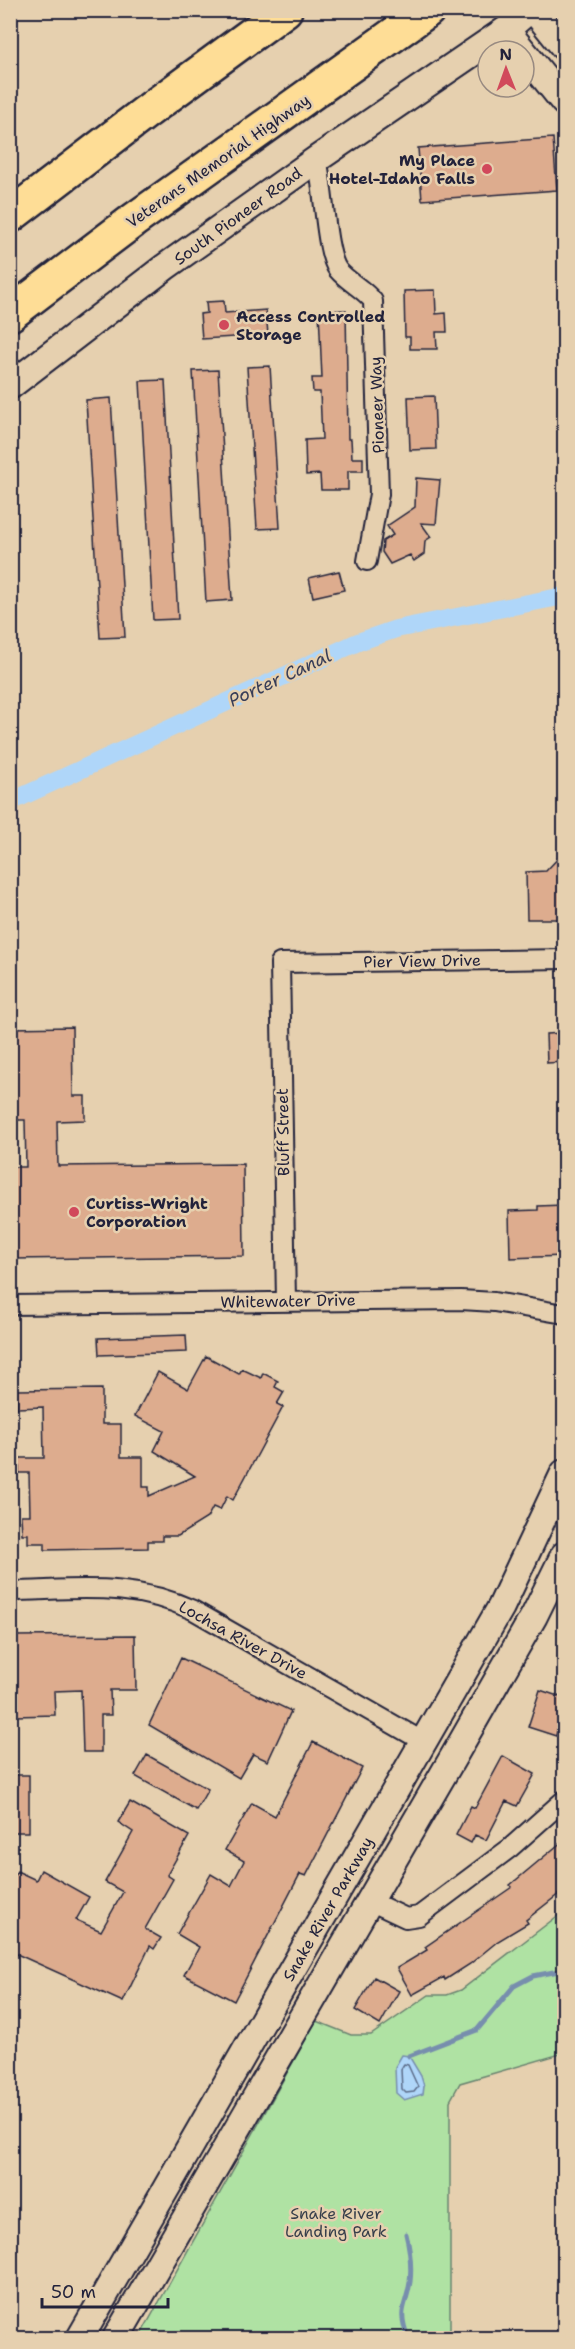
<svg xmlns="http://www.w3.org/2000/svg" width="575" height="2349" font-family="'Shantell Sans',sans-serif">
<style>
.green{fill:#afe2a3;stroke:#68826f;stroke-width:1.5}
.water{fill:#afd6f9;stroke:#778ead;stroke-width:1.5}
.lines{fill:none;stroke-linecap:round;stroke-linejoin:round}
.shore{stroke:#5a6a87;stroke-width:1.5}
.stream{stroke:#778ead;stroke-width:5}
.canal{stroke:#afd6f9;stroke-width:18}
.building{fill:#ddac8e;stroke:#22223b;stroke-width:1.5}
.street-casing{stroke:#22223b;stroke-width:22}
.secondary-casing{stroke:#22223b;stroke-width:30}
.highway-casing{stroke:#22223b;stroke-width:38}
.street{stroke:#e6d0af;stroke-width:18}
.secondary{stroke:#e6d0af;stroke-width:26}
.highway{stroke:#fedd96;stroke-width:33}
.poi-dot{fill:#d1495b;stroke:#e6d0af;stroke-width:2}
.labels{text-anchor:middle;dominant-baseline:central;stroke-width:5;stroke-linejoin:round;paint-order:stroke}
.poi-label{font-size:16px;font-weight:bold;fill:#22223b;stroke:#e6d0af;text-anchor:start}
.street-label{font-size:16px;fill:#22223b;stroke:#e6d0af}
.park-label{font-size:16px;fill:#373f4b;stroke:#e6d0af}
.water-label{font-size:18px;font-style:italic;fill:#373d58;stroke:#e6d0af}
</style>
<rect width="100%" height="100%" fill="#e6d0af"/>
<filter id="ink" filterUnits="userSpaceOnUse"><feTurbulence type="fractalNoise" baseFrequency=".0167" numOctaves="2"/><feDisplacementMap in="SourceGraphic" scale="12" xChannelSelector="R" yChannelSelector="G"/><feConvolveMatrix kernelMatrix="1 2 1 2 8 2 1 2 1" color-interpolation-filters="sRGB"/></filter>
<g filter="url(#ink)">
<path class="green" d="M564,1911V2053L460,2083L450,2101V2338H139L316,2021L351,2035H371L429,1995H447L461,1990Z"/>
<path class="water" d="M402,2055L409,2056L421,2076L424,2086L423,2094L404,2100L396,2093L395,2067Z"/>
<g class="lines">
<path class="shore" d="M404,2064L408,2065L418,2087L414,2092L406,2093L402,2089L401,2069Z"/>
<path class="stream" d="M409,2056L477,2030L514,1986L533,1976L564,1970
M406,2234C410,2250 412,2265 410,2282C406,2309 397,2308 408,2338"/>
<path class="canal" d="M10,802L358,642L396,629L564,596"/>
</g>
<path class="building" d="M553,138L557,190L422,200L418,148Z
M435,290L436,314L446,313L447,332H436L437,349H410V337H405L404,291Z
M224,301L225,313L266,310L268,335L202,339L200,314L207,313L206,302Z
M346,310L348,439H351L352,458H363V471H348V490H321L320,474L306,475L305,440L322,439L320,392H313L312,378H322L319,311Z
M270,366L280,528L257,529L247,367Z
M218,370L232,600L206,602L193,371Z
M165,380L178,619L153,620L140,381Z
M434,396L436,449L410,450L408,397Z
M111,398L125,637L100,638L86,400Z
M416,478L440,480L436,524L421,523L431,537L425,541L424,554L414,561L410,555L390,564L382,552L383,541L393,535L387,526L415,507Z
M339,571L344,590L313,597L309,578Z
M564,852V919H527L526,872L546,871Z
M72,1027L73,1096H85V1120L57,1121L58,1166L243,1164L244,1256L13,1259L10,1167H26L25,1120H10V1028Z
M564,1033V1062L547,1063L546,1034Z
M563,1205L564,1256L510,1258L509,1211L538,1210V1206Z
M186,1335L187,1352L99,1355L98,1338Z
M206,1356L239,1374L242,1369L261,1378L263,1373L278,1381L275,1387L284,1392L277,1404L283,1407L233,1500L227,1496L220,1510L213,1507L207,1518L178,1536H162V1541H148V1548L45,1550V1543H28V1534H22L21,1515H30L29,1473H19V1458H44L43,1407L17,1408V1390L102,1389V1424H121V1457H143V1487H149V1496L195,1476L154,1451L164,1431L135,1416L158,1372L188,1389Z
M135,1635L136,1690H110L111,1715H101V1752H83L81,1690L54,1691L55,1715L15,1716L14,1636Z
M181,1658L291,1711L268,1761L253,1754L239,1778L149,1725Z
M540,1690L564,1698V1730L558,1728L556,1736L528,1727Z
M313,1742L362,1768L306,1876L300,1874L234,2001L184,1975L199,1947L177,1934L211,1874L231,1886L244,1861L225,1850L252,1803L275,1816Z
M147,1755L208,1789L196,1810L135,1776Z
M503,1756L535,1774L517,1806L506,1801L486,1840L475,1835L471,1843L456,1835L471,1806L475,1808Z
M10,1775H29V1832H10Z
M130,1802L189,1836L167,1875L173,1879L145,1929L161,1938L154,1949L150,1946L123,2002L10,1951V1883L17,1871L36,1880L41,1870L89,1897L76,1920L101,1931L123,1892L105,1882L133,1832L118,1822Z
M564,1840V1890L526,1920L528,1923L498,1941L470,1964L445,1980L444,1977L412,1995L397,1968L427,1950L425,1947L512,1887L510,1885Z
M374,1977L399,1991L380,2025L355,2010Z"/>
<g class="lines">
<g class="street-casing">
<path id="street" d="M317,159C324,185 325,253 338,270C348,282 364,289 373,301L379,494L367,561
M286,1301L280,963L564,959
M10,1305L461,1300L494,1302L564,1314
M10,1591C78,1590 130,1581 193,1610L424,1742
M370,1901L406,1918L419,1916L510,1848L564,1800"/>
</g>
<g class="secondary-casing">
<path id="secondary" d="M534,10L564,47
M506,30L564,102
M10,386L165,267L317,159L506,30L529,10
M80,2338L501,1607L564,1473
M116,2338L455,1754L534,1616L564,1555"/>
</g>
<g class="highway-casing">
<path id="highway" d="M10,216L146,112L285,10
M10,314L134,220L428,10"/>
</g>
<use href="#street" class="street"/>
<use href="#secondary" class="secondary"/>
<use href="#highway" class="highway"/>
</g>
</g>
<g class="poi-dot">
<circle cx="487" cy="169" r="6"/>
<circle cx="224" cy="325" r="6"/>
<circle cx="74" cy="1212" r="6"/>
</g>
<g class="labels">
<g class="poi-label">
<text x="475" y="160" text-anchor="end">My Place<tspan x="475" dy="18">Hotel-Idaho Falls</tspan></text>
<text x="236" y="316">Access Controlled<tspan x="236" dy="18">Storage</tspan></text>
<text x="86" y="1203">Curtiss-Wright<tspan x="86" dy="18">Corporation</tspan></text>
</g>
<g class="street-label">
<text transform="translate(218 161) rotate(-35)">Veterans Memorial Highway</text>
<text transform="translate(238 216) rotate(-36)">South Pioneer Road</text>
<text transform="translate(377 405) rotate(-92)">Pioneer Way</text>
<text transform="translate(422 961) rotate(-1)">Pier View Drive</text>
<text transform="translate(283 1132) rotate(-91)">Bluff Street</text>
<text transform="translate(288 1301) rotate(-1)">Whitewater Drive</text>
<text transform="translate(243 1640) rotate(29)">Lochsa River Drive</text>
<text transform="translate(328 1909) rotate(-60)">Snake River Parkway</text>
</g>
<g class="park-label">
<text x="336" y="2213">Snake River<tspan x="336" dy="18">Landing Park</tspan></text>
</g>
<g class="water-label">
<text transform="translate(280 678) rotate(-25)">Porter Canal</text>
</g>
</g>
<rect width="575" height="2349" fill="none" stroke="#e6d0af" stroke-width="36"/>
<rect x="18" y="18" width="539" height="2313" fill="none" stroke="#22223b" stroke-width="2" filter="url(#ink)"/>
<g transform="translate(506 69) rotate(359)"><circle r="28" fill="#e6d0af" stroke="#988a81" stroke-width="1.5"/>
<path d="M0-4.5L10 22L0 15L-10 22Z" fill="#d1495b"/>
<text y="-9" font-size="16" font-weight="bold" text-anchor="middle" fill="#22223b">N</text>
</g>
<path d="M42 2298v9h126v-9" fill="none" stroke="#22223b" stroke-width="3"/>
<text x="51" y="2298" font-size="18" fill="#22223b" stroke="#e6d0af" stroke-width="4.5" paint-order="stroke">50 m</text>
</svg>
